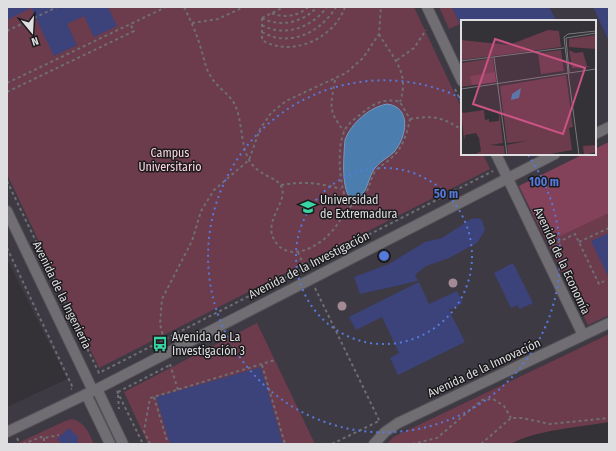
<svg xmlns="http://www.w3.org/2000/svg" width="616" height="451" font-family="'Fira Sans Condensed',sans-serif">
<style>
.built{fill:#3e3a44;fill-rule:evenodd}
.green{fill:#6c3b4c}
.forest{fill:#83425a}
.water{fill:#4b7daf;stroke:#779abe}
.building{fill:#3c427a}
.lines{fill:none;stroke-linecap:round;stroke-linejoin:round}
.street-casing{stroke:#535155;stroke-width:12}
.path{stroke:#6f6e72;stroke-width:2;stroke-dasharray:3 3;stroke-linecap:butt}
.street{stroke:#706e73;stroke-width:10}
.tree{fill:#a38b94}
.ring{fill:none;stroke:#5779db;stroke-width:2;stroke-dasharray:2 4}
.labels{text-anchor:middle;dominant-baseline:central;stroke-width:3;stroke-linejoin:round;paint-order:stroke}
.park-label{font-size:12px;fill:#fdd3e0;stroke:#1b1b1d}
.poi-label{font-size:12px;fill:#dfdee1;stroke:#1b1b1d;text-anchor:start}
.street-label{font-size:12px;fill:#dfdee1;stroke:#1b1b1d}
.inset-road{fill:none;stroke:#78777b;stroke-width:1}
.view{fill:#cb5383;fill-opacity:0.15;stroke:#cb5383;stroke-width:2}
.inset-edge{fill:none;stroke:#dfdee1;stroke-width:2}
.centre{fill:#5779db;stroke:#1b1b1d;stroke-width:2}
.ring-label{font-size:12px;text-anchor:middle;font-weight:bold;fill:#5779db;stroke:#1b1b1d;stroke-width:3;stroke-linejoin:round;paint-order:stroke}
</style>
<rect width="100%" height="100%" fill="#343237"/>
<path class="built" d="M7,7H609V334L393,437L387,444H7V407L67,379L7,259ZM462,21H595V154H462Z"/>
<path class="green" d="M7,7H414L462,109V154H483L490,169L99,368L7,174Z
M439,7H452L460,24L449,29Z
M609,142V315L588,325L519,186L584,154H595V149Z
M257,323L315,444H148L124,392Z
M609,334V422C581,427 535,430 511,444H387L393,437Z
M72,419C85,422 89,433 94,444H16L65,421Z"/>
<path class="forest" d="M609,142V213L547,242L519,186L584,154H595V149Z"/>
<path class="water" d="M387,104C412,107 407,137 394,152C388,158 380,161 375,168C367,178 368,197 353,200C340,193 344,154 345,140C351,123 370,107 387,104Z"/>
<path class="building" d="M7,7H108L117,26L94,37L84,16L67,24L77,45L54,56L31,8L7,20Z
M452,7H549L555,18L549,21H462L460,24Z
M593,7H609V41Z
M478,218L482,220L485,230L477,243L449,258L426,266L415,275L418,281L360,294L354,277L389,264L425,242L442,238L471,219Z
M609,233V278L591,241Z
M513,263L533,303L520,309L517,305L511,308L494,273Z
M419,282L429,304L457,291L463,303L449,310L465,342L398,375L390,358L399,353L382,317L356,330L349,317Z
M261,367L283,444H170L156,397Z
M69,428L79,438L77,440L79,444H62L57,439Z"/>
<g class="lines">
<g class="street-casing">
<path id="street" d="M427,7L462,81
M595,134L609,127
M496,154L583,335
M7,211L93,391
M97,389L123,444
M86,394L110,444
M7,432L97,389L555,154
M374,444L385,432L398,423L609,323"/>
</g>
<path class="path" d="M184,7C191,21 197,34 201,49C204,58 205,67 210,75C216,87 229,93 235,105C243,123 240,143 249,160C258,176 277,177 281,186C290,203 258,223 278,245C294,262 322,244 333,230C339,223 343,215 349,208C352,204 359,202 363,197C370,189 370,178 376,170C380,166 386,163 390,159C402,150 407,134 410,119L400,102C388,98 376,102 366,110C359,116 347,123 344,132C336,149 340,191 349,207
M272,13C284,19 299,16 308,7
M262,18V40C291,58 334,39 345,7
M262,18C280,28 304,22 317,7
M262,18L284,7
M192,23L218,19L244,7
M262,25C285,38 312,27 327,7
M7,31L57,7
M262,32C290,48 321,32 336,7
M379,34C393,59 410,71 400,102
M397,60L414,48L426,30
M335,80C331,105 327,110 344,131
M7,83L166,7
M455,89L462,104
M7,92L134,31L130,24
M410,119C433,115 443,117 462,130
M7,181L99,373L493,171
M281,185C303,181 320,183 341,189
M579,242L609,228
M552,245L575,234L599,284L606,280
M7,248L73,388L71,389
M298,252L305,268
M315,288L380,422
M164,340L160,324L162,299L192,241L201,211L214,190L249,160L260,129L271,113L286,101L346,73L363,58L379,34L381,7
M170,364L178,390
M262,365L285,444
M117,391L143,444
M118,392L170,365
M118,395L119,409
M154,397L168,444
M17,438L20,444
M44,438V444
M23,444L41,437L44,438L59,435
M150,444L144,431L150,398L275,360
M332,444L379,421
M412,444L437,438L482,400L493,399L504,406L511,418
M481,444L511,418H522L550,424L609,418"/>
<use href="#street" class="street"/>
</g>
<g class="tree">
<circle cx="453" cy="283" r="4.5"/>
<circle cx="342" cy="306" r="4.5"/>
</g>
<g class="ring">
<circle cx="384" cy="256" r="88"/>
<path d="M528 155A176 176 0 1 1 461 98"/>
</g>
<defs>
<g id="university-bare" transform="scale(1.2)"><path d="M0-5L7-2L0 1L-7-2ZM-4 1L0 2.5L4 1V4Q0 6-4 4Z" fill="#39d4a5" stroke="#1b1b1d" stroke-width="2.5" paint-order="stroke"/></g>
<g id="bus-bare" transform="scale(1.2)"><path d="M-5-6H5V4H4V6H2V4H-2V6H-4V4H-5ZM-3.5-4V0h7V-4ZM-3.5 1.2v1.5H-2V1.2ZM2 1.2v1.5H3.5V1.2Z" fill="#39d4a5" stroke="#1b1b1d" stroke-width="2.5" paint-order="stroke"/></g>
</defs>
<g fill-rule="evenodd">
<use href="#university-bare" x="308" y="207"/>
<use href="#bus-bare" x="160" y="344"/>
</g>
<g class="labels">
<g class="park-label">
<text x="170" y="153">Campus<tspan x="170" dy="14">Universitario</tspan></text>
</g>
<g class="poi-label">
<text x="320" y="200">Universidad<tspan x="320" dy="14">de Extremadura</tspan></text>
<text x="172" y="337">Avenida de La<tspan x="172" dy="14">Investigación 3</tspan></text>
</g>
<g class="street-label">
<text transform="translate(562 261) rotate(65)">Avenida de la Economía</text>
<text transform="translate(309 265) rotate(-27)">Avenida de la Investigación</text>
<text transform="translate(62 295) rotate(64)">Avenida de la Ingeniería</text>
<text transform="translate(484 368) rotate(-25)">Avenida de la Innovación</text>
</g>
</g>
<g transform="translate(461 20)">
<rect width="135" height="135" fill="#343237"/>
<path d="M87,10L98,11L100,27L0,40V20L48,25ZM135,15V29L108,27V19ZM100,30L103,51L80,54L77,33ZM108,30L114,33L122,32L126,46L130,47L111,48ZM32,38L35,62L0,67V43ZM105,55L112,107L108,108L111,130L84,135H47L46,125L65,121L46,123L39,66ZM0,88L2,93L23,90L24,100L28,99V102L38,101V88L42,123L29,125L43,126L44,135H13L20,131L18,118L15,113L4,115L3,120ZM135,125V132L123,135L122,126Z" fill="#6c3b4c"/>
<path d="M34,52L35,62L11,65L9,56Z" fill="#83425a"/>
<path d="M60,68L58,78L50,80L51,74Z" fill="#4b7daf"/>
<path class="inset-road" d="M33,37L46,135M0,41L103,28M107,52L118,135M107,52L103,17L107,14L135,11M108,52L105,18L135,13M0,69L135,49"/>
<path class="view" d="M34,19L124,48L102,114L12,84Z"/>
<rect width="135" height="135" class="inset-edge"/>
</g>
<circle cx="384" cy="256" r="6" class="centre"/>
<g class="ring-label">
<text x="544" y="186">100 m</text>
<text x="446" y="198">50 m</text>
</g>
<rect width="616" height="451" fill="none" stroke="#dfdee1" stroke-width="16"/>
<g transform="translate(32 32) rotate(162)" stroke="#1b1b1d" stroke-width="3" paint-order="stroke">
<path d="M0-3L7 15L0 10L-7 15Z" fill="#dfdee1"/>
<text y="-6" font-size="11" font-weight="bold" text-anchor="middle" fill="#dfdee1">N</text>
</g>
</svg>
